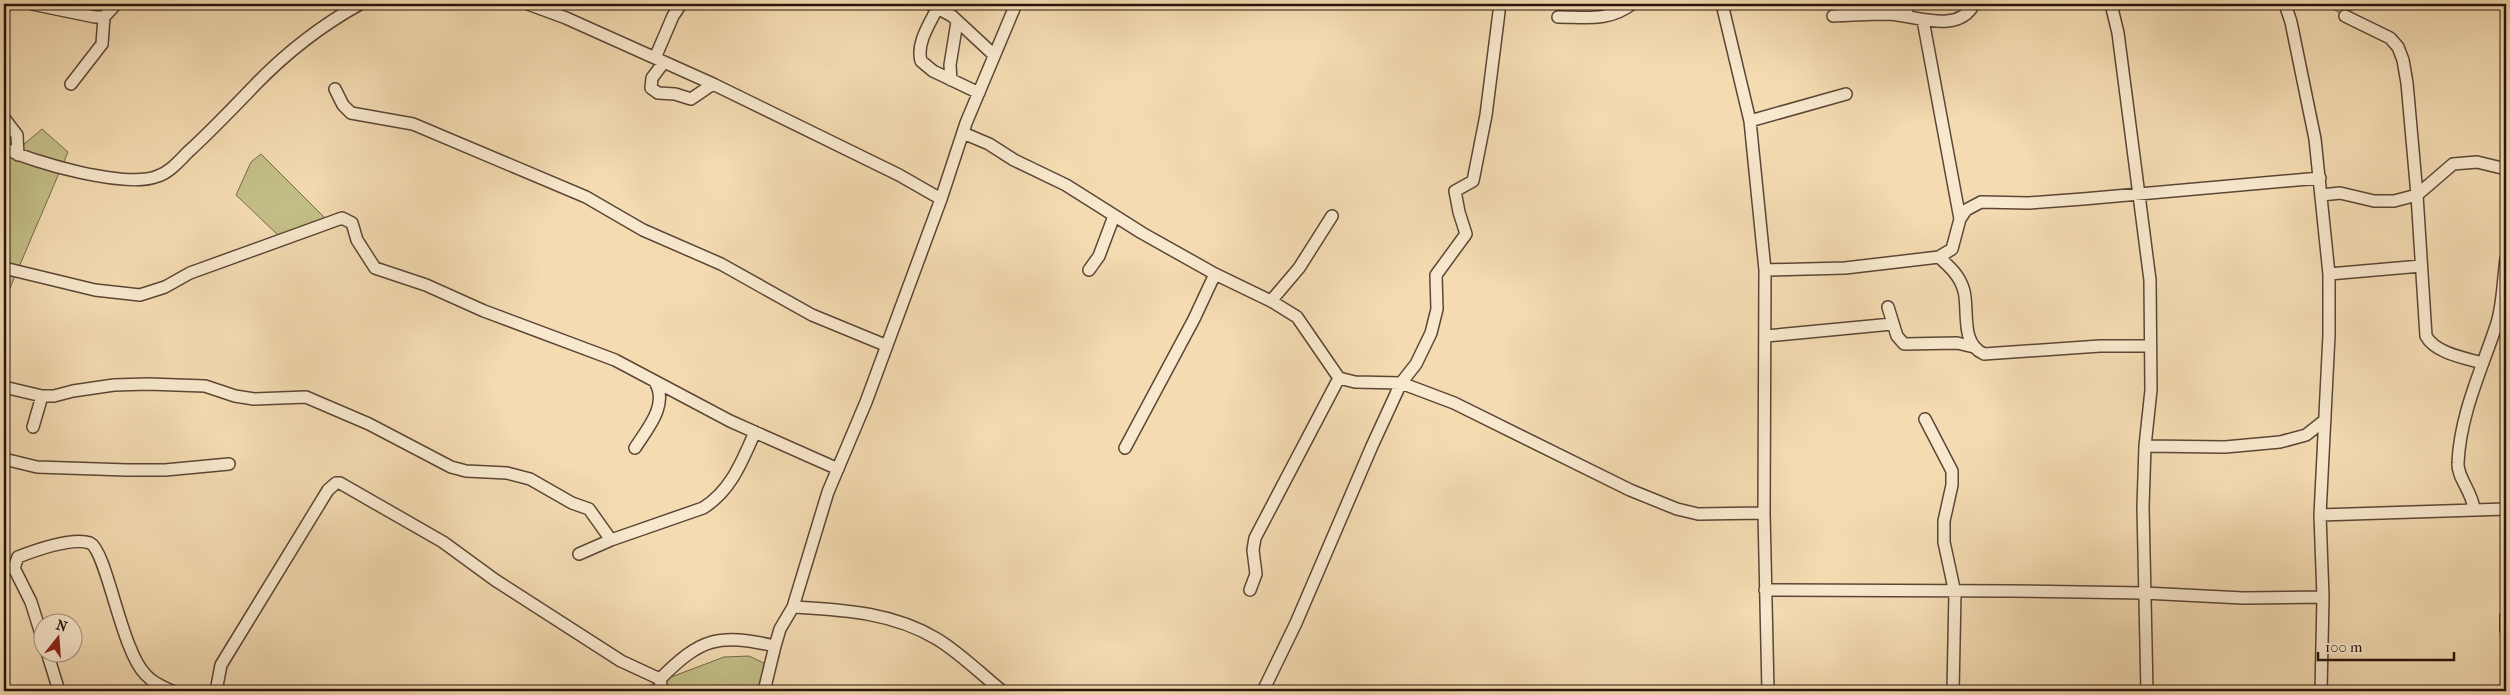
<svg xmlns="http://www.w3.org/2000/svg" width="2510" height="695" font-family="'IM FELL French Canon',serif">
<style>
.green{fill:#c3be87;stroke:#766949}
.lines{fill:none;stroke-linecap:round;stroke-linejoin:round}
.minor-casing{stroke:#5c4635;stroke-width:14}
.minor{stroke:#f8e8cd;stroke-width:11}
</style>
<rect width="100%" height="100%" fill="#f4dbb2"/>
<filter id="stains"><feTurbulence type="fractalNoise" baseFrequency=".004" numOctaves="4"/><feColorMatrix values="0 0 0 0 .2 0 0 0 0 .09 0 0 0 0 .02 0 0 0 .5 -.17"/></filter>
<radialGradient id="worn" r=".72"><stop offset=".6" stop-color="#630" stop-opacity="0"/><stop offset="1" stop-color="#630" stop-opacity=".3"/></radialGradient>
<path class="green" d="M2323,4H2367L2342,14Z
M42,129L68,152L10,288L4,287V161Z
M261,154L327,220L280,237L236,195L251,162Z
M749,656L768,665L762,691H647L650,685L724,657Z"/>
<g class="lines">
<g class="minor-casing">
<path id="minor" d="M32,4L95,17H104L116,4
M528,4L566,18L713,84L899,175L941,199
M930,4L952,16L994,55
M1722,4L1750,121L1765,270L1764,513L1768,691
M1904,4L1908,16
M2111,4L2118,33L2150,280L2151,390L2145,446L2143,507L2147,691
M2285,4L2291,22L2315,139L2329,274V335L2320,515L2323,597L2321,691
M938,7C930,23 916,43 921,61L933,71L979,93
M1833,16C1852,15 1870,14 1888,14C1915,15 1958,35 1974,4
M2345,16L2390,38L2398,47L2403,60L2407,83L2417,195L2426,336C2435,353 2465,358 2482,363
M1558,17C1586,17 1608,22 1632,4
M1923,20L1960,219
M655,58L673,16L681,4
M664,62L652,78L651,88L658,93L675,94L691,99L713,84
M951,80L950,65L957,22
M71,84L102,44L104,17
M335,89L343,105L351,113L413,124L586,197L643,230L721,264L812,315L885,345
M4,118L17,135L18,155
M1750,121L1846,94
M963,133L989,144L1014,160L1066,185L1142,233L1215,274L1271,301L1297,317L1339,378L1355,382L1401,383L1454,403L1630,490L1677,509L1698,514L1764,513
M4,148C34,163 127,189 158,176C170,172 179,161 188,152C211,131 233,108 255,85C285,54 322,25 360,4
M2322,195L2340,193L2374,201H2394L2417,195L2453,164L2477,162L2506,169
M1939,257C1950,267 1960,276 1964,291C1969,312 1960,343 1984,354L2100,346H2150
M4,268L95,290L140,295L165,287L190,273L342,218L352,223L357,240L375,268L426,285L484,311L615,360L730,421L838,469
M1089,270L1099,256L1114,216
M1765,270L1845,268L1939,257L1952,249L1960,219L1966,210L1981,202L2029,203L2083,199L2320,178
M2329,274L2421,266
M1271,301L1299,268L1332,216
M1888,307L1897,336L1904,344L1957,343L1974,347
M1766,336L1892,324
M4,387L42,396H54L73,391L114,385L148,384L205,386L235,396L254,399L306,397L369,424L451,467L466,471L507,473L530,479L572,503L589,509L611,540
M1925,419L1952,471V485L1944,521V542L1955,593L1953,691
M33,427L42,396
M2145,446L2225,447L2280,442L2306,435L2325,420
M635,448C647,429 669,405 655,382
M1125,448L1194,319L1215,274
M4,459L37,467L127,470H165L229,464
M2474,510C2473,492 2457,478 2458,463C2460,414 2482,369 2497,323C2503,303 2503,280 2506,259
M2320,515L2506,509
M579,554L611,540L703,508C731,491 742,461 755,432
M1250,590L1256,574L1253,550L1255,538L1339,378
M1765,590L2009,591L2144,593L2243,598L2323,597
M793,607C843,610 892,612 937,639C960,653 981,674 1002,691
M2506,616V630
M42,637L31,602L14,568L18,557C36,550 72,537 90,543C107,551 121,651 146,675C153,683 163,687 172,691
M47,652L59,691
M660,679C701,638 718,633 775,646
M216,691L221,665L328,490L336,483H340L443,542L495,580L621,661L660,679L662,691
M764,691L775,646L780,629L793,607L828,492L866,402L941,199L966,123L1016,4
M1263,691L1296,623L1372,446L1401,383L1416,364L1431,333L1437,309L1436,275L1466,234L1459,212L1455,191L1473,181L1486,115L1499,12"/>
</g>
<use href="#minor" class="minor"/>
</g>
<rect width="2510" height="695" fill="none" stroke="#f4dbb2" stroke-width="20"/>
<rect x="5" y="5" width="2500" height="685" fill="none" stroke="#29140b" stroke-width="2.5"/>
<rect x="10" y="10" width="2490" height="675" fill="none" stroke="#29140b"/>
<g transform="translate(58 638) rotate(17)"><circle r="24" fill="#f8e8cd" stroke="#a5937f"/>
<path d="M0-4L9 19L0 12L-9 19Z" fill="#8f2418"/>
<text y="-8" font-size="14" font-weight="bold" text-anchor="middle" fill="#29140b">N</text>
</g>
<path d="M2318 652v8h136v-8" fill="none" stroke="#29140b" stroke-width="2.5"/>
<text x="2325" y="652" font-size="15" fill="#29140b" stroke="#f8e8cd" stroke-width="4" paint-order="stroke">100 m</text>
<rect width="100%" height="100%" filter="url(#stains)"/>
<rect width="100%" height="100%" fill="url(#worn)"/>
</svg>
